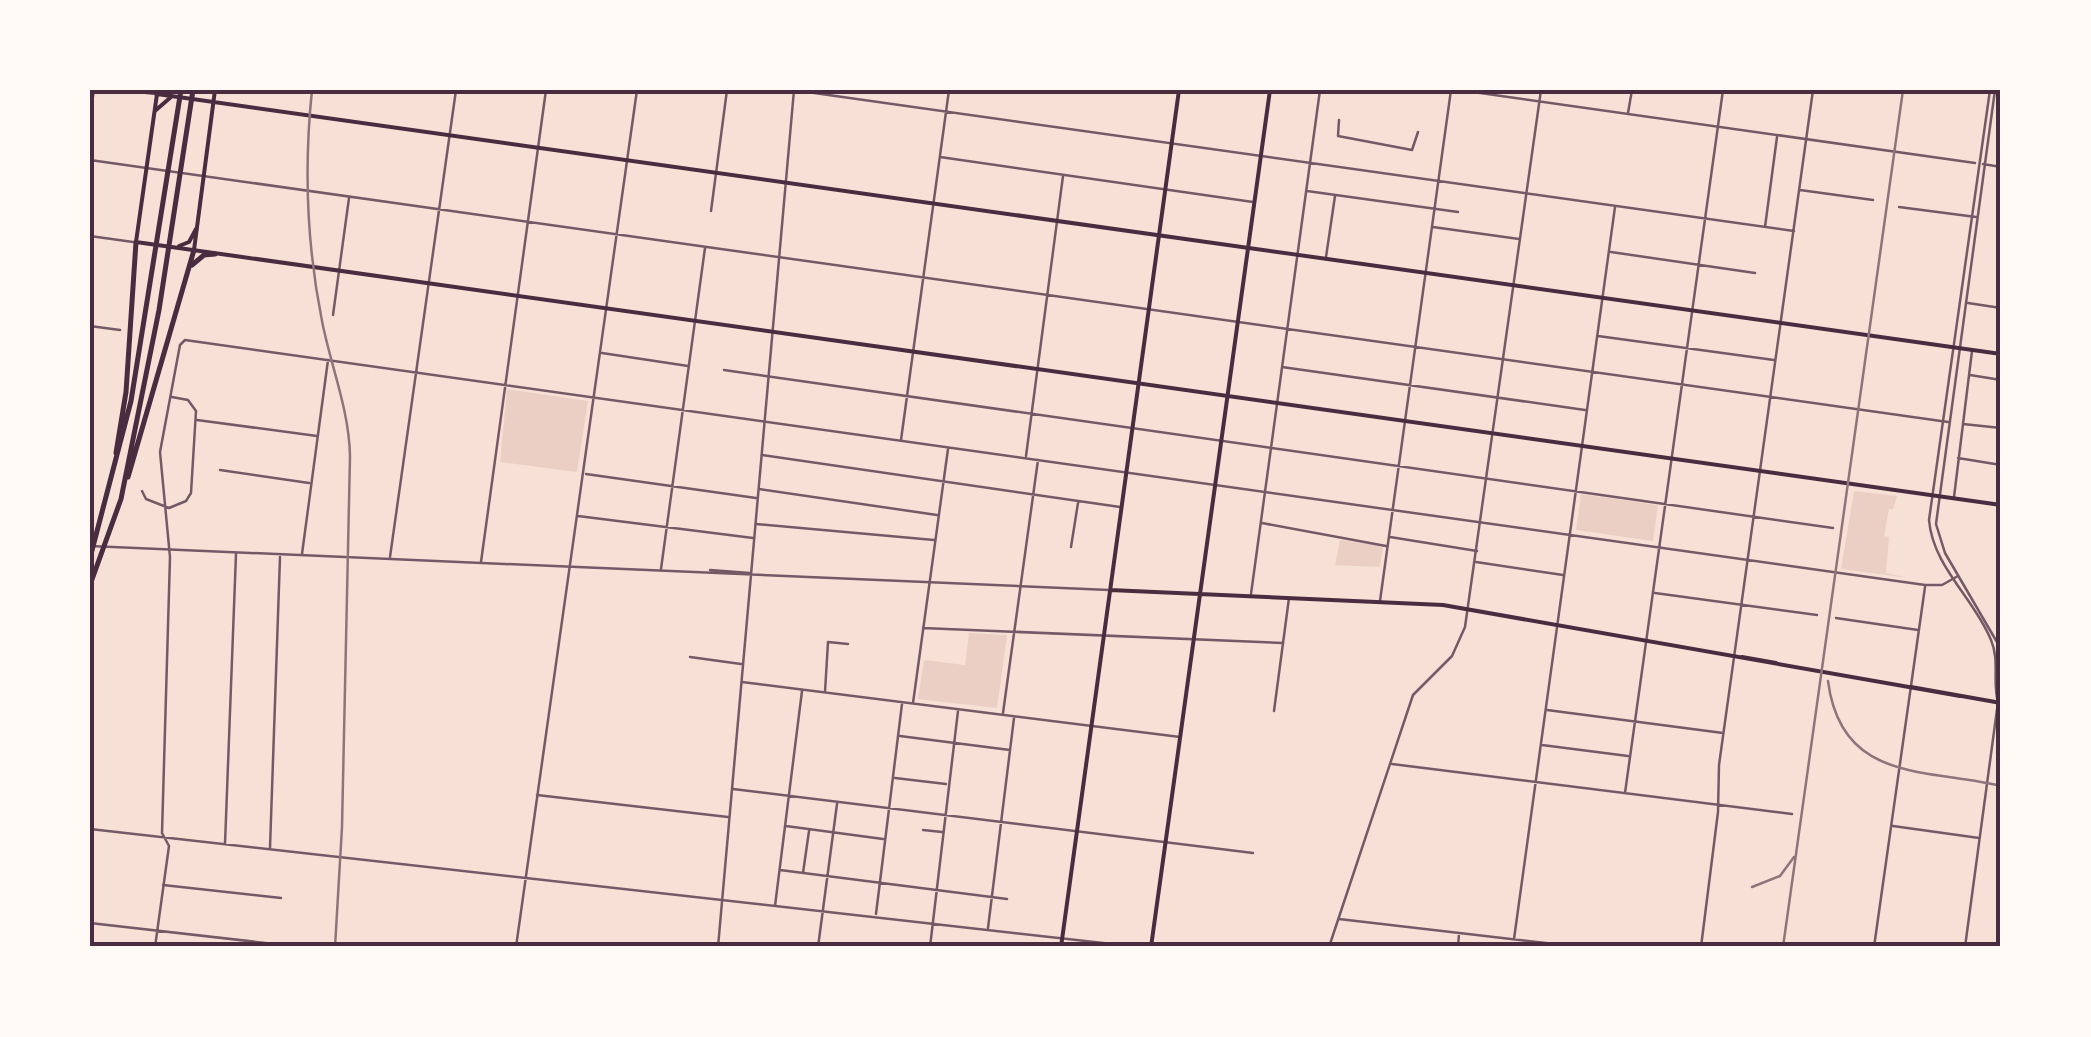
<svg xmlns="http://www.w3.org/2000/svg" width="2091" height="1037" font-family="'Source Serif 4',serif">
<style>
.green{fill:#ebcfc5}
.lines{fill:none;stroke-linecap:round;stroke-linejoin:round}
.minor{stroke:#755966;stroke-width:2.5}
.tertiary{stroke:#755966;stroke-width:2.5}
.secondary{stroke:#4a2c40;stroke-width:4}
.primary{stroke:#4a2c40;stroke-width:4}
.motorway{stroke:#4a2c40;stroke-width:5}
.rail{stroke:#8f747c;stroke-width:2.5}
.neatline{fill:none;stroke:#4a2c40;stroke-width:4}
</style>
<rect width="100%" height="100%" fill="#f7e1d7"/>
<path class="green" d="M507,389L588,401L577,472L500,462Z
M1854,491L1897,496L1893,509H1889L1884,536L1889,537L1886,573L1909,578L1841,569Z
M1581,494L1658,505L1653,541L1576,530Z
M1340,540L1383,546L1380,567L1335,565Z
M969,633L1007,635L997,708L918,699L924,660L965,665Z"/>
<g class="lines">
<path class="minor" d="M793,90L1794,231
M1798,90L1811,92
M1628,113L1632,90
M90,115L94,90
M1339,120L1338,136L1412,150L1418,132
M940,157L1253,202
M90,160L1948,422
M1800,190L1873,200
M1307,191L1458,212
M1899,207L1976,217
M711,211L727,90
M1433,227L1519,239
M1765,227L1777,137
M1611,252L1755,273
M1326,257L1335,196
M1968,303L2001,308
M333,315L349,198
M90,326L120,330
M1598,336L1774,360
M602,353L688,366
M1282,367L1585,410
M724,370L1833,528
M1970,375L2001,380
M197,420L317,436
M1963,424L2001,428
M901,440L949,90
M762,455L1120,507
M1026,456L1063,176
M1958,458L2001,465
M220,470L309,483
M586,474L756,498
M759,489L937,515
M142,491L146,499L169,508L186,501L191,493L196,411L188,400L172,397
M1954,497L1972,351
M578,516L753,538
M1262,523L1386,546
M756,524L934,540
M1390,537L1477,551
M1071,547L1078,503
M302,554L328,360
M390,557L456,90
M481,562L546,90
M1476,562L1563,575
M661,569L705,248
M1655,593L1817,615
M1251,594L1320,90
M1380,601L1451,90
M1836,618L1918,630
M923,628L1283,643
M690,657L741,664
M742,682L1180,737
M825,692L828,642L848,644
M913,703L948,449
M1547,710L1723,733
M1274,711L1289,598
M1003,713L1038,460
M900,736L1010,750
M1542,745L1628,756
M1392,764L1792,814
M895,778L946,784
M733,789L1253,853
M1625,793L1723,90
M537,795L728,817
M786,826L883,839
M1893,826L1979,838
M90,829L1139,947
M923,830L942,832
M225,844L236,554
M270,848L280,557
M780,870L1007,899
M803,873L809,831
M163,885L281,898
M775,906L802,691
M876,914L902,704
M1339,919L1581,947
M90,923L301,947
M988,928L1014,718
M1514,939L1615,207
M155,947L169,846L162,833L170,557L160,452L180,345L185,340L1925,585H1942L1958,576
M516,947L637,90
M818,947L837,804
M930,947L958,711
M1458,947L1459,933
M1701,947L1718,812L1719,765L1813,90
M1874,947L1925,587"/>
<path class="tertiary" d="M1459,90L1975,163
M1995,90L1936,524L1945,553L2001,649
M138,92L155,94
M1983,164L2001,167
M90,236L133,242
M90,546L1109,590
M710,570L750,573
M718,947L794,90
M1329,947L1413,695L1452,656L1465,627L1541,90
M1965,947L1998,702C1992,681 2000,661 1991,640C1974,598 1933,567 1929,520L1990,90"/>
<path class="secondary" d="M156,110L171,97
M179,246L189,242L196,229
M194,250L215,90
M2001,354L157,94L136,242L2001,505"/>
<path class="primary" d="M1110,590L1443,605L1960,696
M1742,657L1776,663
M1911,687L2001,703
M1061,947L1179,90
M1151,947L1270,90"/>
<path class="motorway" d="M133,91L139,90
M157,94V90
M192,265L204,255L215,254
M116,453L126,392L136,242
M128,477L194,250
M90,558L131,401L181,90
M90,585L121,499L159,310L193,90"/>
<path class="rail" d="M312,90C304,166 307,246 322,321C331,367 349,409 350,456L342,827L335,947
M1828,681C1841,783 1926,768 2001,786
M1752,887L1780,876L1794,857
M1783,947L1903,90"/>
</g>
<rect width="2091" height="1037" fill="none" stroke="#fffaf5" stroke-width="185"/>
<rect x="92" y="92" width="1906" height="852" class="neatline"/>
</svg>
